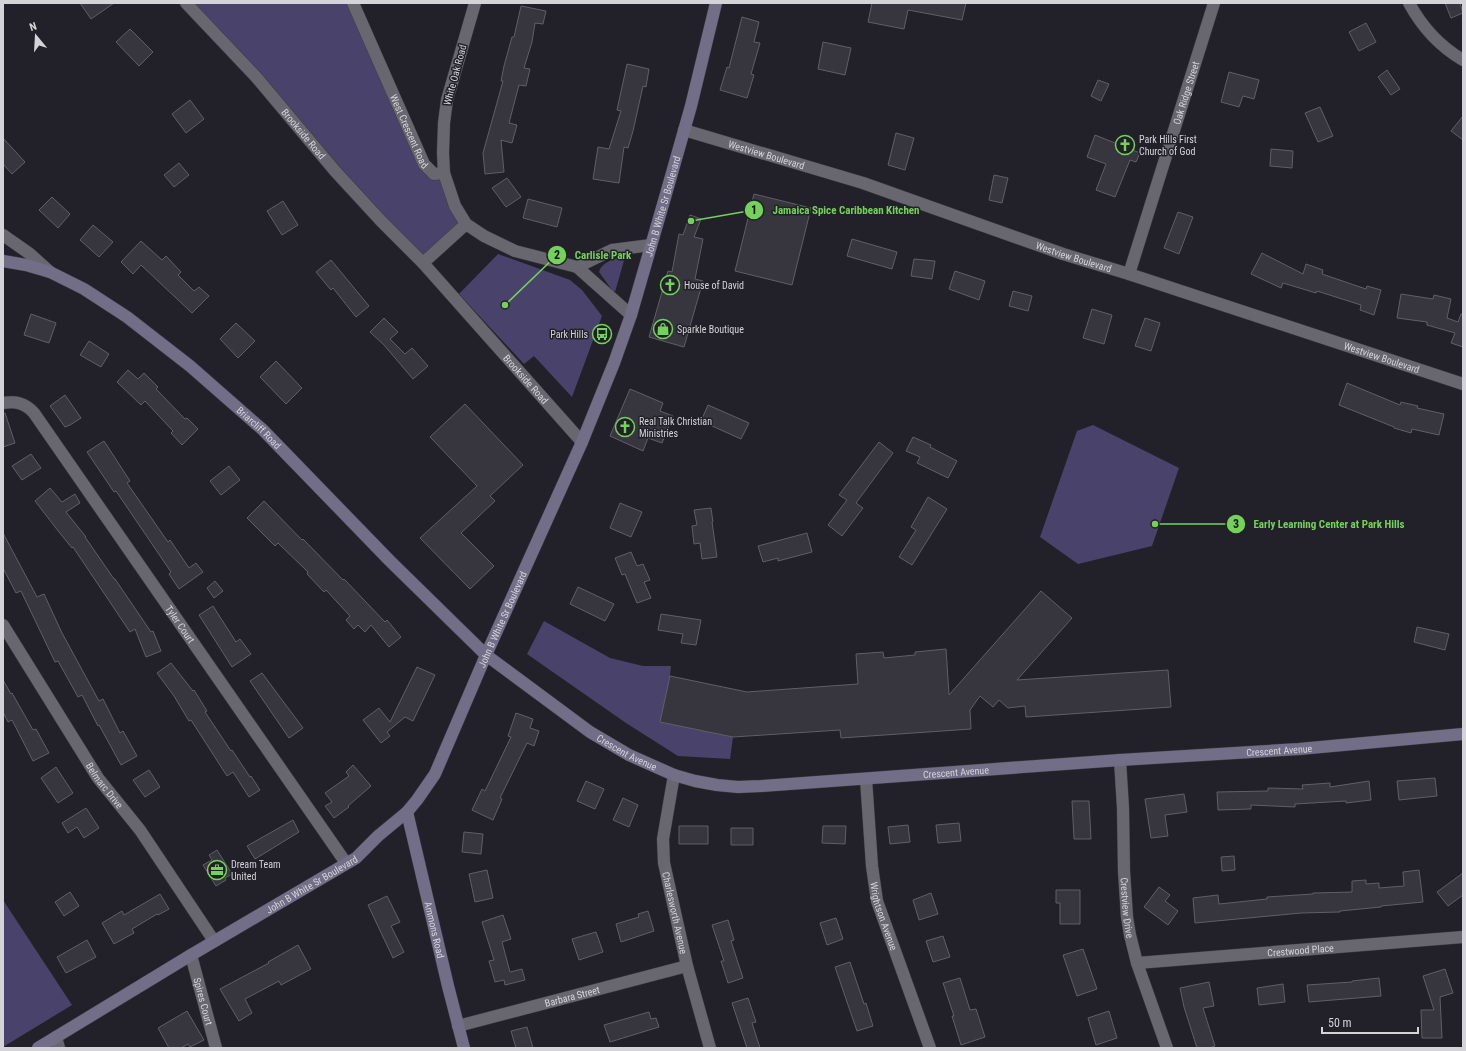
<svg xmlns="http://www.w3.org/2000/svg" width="1466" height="1051" font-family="'Roboto Condensed',sans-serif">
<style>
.green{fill:#49436b}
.building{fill:#37363f;stroke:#5f5f68}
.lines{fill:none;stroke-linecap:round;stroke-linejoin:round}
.street-casing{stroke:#3b3b41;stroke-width:13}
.secondary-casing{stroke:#3b3b41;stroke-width:13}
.street{stroke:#686770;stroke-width:12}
.secondary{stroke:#726e88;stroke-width:12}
.labels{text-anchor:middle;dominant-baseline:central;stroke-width:3;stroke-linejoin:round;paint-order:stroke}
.street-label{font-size:10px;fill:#d3d3d8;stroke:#222129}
.poi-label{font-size:10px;fill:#d3d3d8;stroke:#222129;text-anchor:start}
.leader{fill:none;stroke:#74d25b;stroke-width:1.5}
.callout-dot{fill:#74d25b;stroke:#222129;stroke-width:1.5}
.mark-label{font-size:12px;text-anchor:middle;font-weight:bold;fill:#111}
.callout-label{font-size:11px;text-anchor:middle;font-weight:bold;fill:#74d25b;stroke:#222129;stroke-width:3;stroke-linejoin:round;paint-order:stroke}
</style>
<rect width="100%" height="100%" fill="#222129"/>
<path class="green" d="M182,3H357L424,164L444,173L466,224L423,263Z
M498,254L570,280L582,290L602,316L572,397L534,356L524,364L459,294Z
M621,257H625L615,292L612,290L599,272C601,263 613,259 621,257Z
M1093,425L1179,468L1152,546L1078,564L1040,537L1077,431Z
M544,621L610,658L643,666H671L670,676L661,722L733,737L730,759L678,756L626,723L527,654Z
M3,900L72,1005L3,1047Z"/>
<path class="building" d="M80,3H114L91,19Z
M872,3H966L962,20L908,10L904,29L868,22Z
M1445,3H1460L1463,13L1451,18Z
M521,6L546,11L543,24L535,23L532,42L524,68L530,69L526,86L519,85L509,123L517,125L512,143L501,140L504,172L485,174L483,153L503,81H501L504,66L512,37H514Z
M742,17L759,22L754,42L760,43L751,74L754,75L747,98L720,90L727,67L729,68Z
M1366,23L1376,42L1359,51L1349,32Z
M130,29L153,52L139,66L116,42Z
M823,42L851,48L845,75L818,69Z
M627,64L649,69L646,87L643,86L633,131L628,148L624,147L619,183L593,179L598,147L609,149L621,111L617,110Z
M1387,70L1400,89L1391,95L1378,77Z
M1229,72L1259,80L1254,99L1243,96L1239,107L1221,102Z
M1098,80L1109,84L1101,101L1091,96Z
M190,100L204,119L186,133L172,114Z
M1320,107L1333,136L1318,142L1305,113Z
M1463,116V140L1451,131Z
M896,133L914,138L905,170L888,165Z
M1095,135L1140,153L1136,162L1130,160L1115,197L1096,190L1106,164L1087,157Z
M3,138L25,162L12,174L3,164Z
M1271,149L1293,151L1292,168L1270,166Z
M179,163L189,175L174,187L164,175Z
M994,175L1008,178L1002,203L989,200Z
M507,178L521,197L506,207L492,188Z
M754,194L811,208L792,285L735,271Z
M52,197L70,214L58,228L39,210Z
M528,199L562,208L557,227L523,218Z
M283,201L298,225L282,235L267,211Z
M1178,212L1193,217L1179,254L1164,248Z
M690,215L701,219L694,237L703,239L695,279L703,281L684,347L649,337L668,271L672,272L679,234L683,235Z
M93,225L113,242L99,257L80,240Z
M852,239L897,252L892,269L847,256Z
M141,241L162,260L166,256L181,272L178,275L194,291L199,287L209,296L192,313L141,265L133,274L121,262Z
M1262,253L1303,274L1306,264L1323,270L1322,274L1366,289L1367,286L1381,290L1374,315L1360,310L1361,305L1317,291L1316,293L1283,283L1281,288L1251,274Z
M914,259L935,261L932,279L911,276Z
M331,260L369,306L356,317L333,288L331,290L316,272Z
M955,271L985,281L979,300L949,289Z
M1013,291L1032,296L1028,311L1009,306Z
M1401,294L1433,299L1434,295L1451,299L1447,318L1458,322L1461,314H1463V347L1451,343L1455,333L1427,325V322L1397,318Z
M1092,309L1112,315L1104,344L1083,338Z
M31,314L56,323L49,343L24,335Z
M384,318L398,332L390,339L405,354L412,348L428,366L413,379L384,345L370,332Z
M1145,318L1160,323L1151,351L1135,346Z
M236,323L255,341L238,358L220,339Z
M89,341L109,354L101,367L80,355Z
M276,361L302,388L286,404L260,377Z
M128,370L138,379L144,373L158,387L156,389L185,419L187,418L198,429L182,445L171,433L173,431L145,401L141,405L117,382Z
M1347,383L1400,405L1401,402L1418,406L1417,408L1444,414L1439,435L1412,429L1411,433L1394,428V427L1339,405Z
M630,389L663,403L660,411L673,416L662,443L648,438L643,451L610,436Z
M65,395L81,418L70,425L65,427L50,406Z
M465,404L523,465L490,496L495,501L461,533L494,566L470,589L420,538L477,486L430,437Z
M708,405L749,423L741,439L701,421Z
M5,413L15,443L3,447V414Z
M913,437L931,445L930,447L957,461L948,478L917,463L920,457L906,451Z
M104,441L130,481L127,483L168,542L170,540L189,568L196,563L203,572L179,589L169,574L171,572L116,491L114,492L87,452Z
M879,442L893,453L856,503L863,508L842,536L828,525L847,500L839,495Z
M31,454L41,468L22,480L12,466Z
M229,466L240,480L221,495L210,481Z
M50,488L62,502L75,494L80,503L66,512L86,537H85L114,579H115L151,632L153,631L161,651L146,657L135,629L130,632L73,547L72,548L59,532L35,501Z
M928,497L947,509L912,565L899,557L916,530L911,527Z
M264,501L302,540L303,539L343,580L344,579L385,622L387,620L401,637L389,647L371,625L365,632L358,625L354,629L346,620L350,616L326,590L324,592L307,574L308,572L278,543L275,546L247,518Z
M620,503L642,512L631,537L610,528Z
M711,508L713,522H712L717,557L702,559L700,543L694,544L692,526L697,525L694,510Z
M3,533L37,597L44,594L62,633L99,701L103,699L120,733L123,731L137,756L121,765L99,725L98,726L82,695L78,697L58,661L55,662L21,591L16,593L3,568Z
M807,533L812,552L778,561V558L763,562L758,546Z
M631,552L637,566L643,564L650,580L644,582L651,598L637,603L625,574L622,575L615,558Z
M215,581L223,591L214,598L207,588Z
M578,587L614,604L605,621L570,604Z
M1041,591L1072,618L1017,680L1168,670L1171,707L1026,717L1025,706L1008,708L999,700L993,707L980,696L970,710L971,729L841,738L840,730L733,737L660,722L670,676L747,692L858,684L856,654L883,652L884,658L915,655V652L946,649L949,695Z
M213,606L236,642L240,639L251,654L232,667L199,615Z
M661,614L701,620L696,645L681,643L683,634L658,630Z
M1417,627L1449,634L1445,650L1414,642Z
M171,663L193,691L194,690L207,711L205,712L231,751L232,750L250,777L251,776L260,790L249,797L233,772L227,776L191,720L189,721L174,696L157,673Z
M417,667L435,675L413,721L405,717L387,732L390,736L381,743L363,720L379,708L390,722Z
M262,673L303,728L289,738L250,681Z
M3,680L11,694L12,693L33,730L36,729L49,753L33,761L12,720L8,722L3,712Z
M516,713L533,719L530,728L539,731L534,746L527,743L500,798L502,799L493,820L472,810L482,789L485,791L511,737L508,736Z
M353,765L371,786L348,806L349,807L334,818L325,806L332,802L325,793L349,776L346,772Z
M56,767L73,793L58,803L41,778Z
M149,770L160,787L145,797L133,780Z
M1435,778L1437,796L1399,800L1397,781Z
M586,781L604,789L595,809L577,801Z
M1369,781L1371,800L1346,803V801L1295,804V807L1251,805V809L1218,810L1217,792L1268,791V788L1303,789L1302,785L1330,783V787Z
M1184,794L1187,812L1165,815L1168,836L1151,838L1145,799Z
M623,798L638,805L629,827L613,820Z
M1072,801H1089L1091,839H1074Z
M86,808L99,828L84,838L77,827L68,833L62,823Z
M293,820L299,832L255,859L247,846Z
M959,823L961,841L938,843L936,825Z
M908,825L910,842L890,844L888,827Z
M679,826H708V844H679Z
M823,826H846L845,844L822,843Z
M731,828H753V845H731Z
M464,832L483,834L481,854L462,852Z
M217,850L232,874L225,878L226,880L216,886L203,865L212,860L209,855Z
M1234,856L1235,870L1222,871L1221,857Z
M487,870L493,898L475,902L469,874Z
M1419,870L1423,902L1381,906V907L1340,911V912L1301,913L1195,923L1193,898L1218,895L1219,904L1267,899V897L1313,894V893L1352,892V881L1366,880V884L1379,883V888L1404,886L1403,872Z
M1463,873V895L1448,906L1437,892Z
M1159,887L1170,895L1165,901L1178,911L1168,925L1144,907Z
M1056,890H1080V924H1060V903H1056Z
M70,892L79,906L64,916L55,902Z
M931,893L938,914L919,920L913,900Z
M160,894L169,909L158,915L157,914L132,929L134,933L114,944L102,923L122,911L124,915Z
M387,896L400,922L391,926L404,952L393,958L368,905Z
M648,911L654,931L621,942L616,924L639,917L638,914Z
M503,915L511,939L502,942L510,972L522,969L525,980L505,985L504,980L495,982L489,961L494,960L482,922Z
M836,918L843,939L827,945L820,923Z
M728,920L734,940L731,941L743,978L728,983L721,961H724L712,925Z
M596,932L603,952L579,960L572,939Z
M943,936L950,957L933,962L926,941Z
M87,940L96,957L66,973L57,957Z
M298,945L311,969L281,985L279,981L245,999L252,1013L239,1021L220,989L269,963L268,962Z
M1083,949L1097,989L1077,996L1063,955Z
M850,962L864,1004L866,1003L873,1026L857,1031L835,967Z
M1445,969L1453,993L1440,997L1442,1038H1422L1421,1010H1434L1423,976Z
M960,978L970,1010L976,1009L985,1037L961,1045L952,1016H954L943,983Z
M1379,978L1381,996L1309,1002L1307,985L1352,982V981Z
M1209,982L1214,1006L1203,1008L1215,1046L1209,1048H1197L1184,1007L1180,988Z
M1283,984L1285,1002L1259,1005L1257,988Z
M748,998L756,1022L752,1023L760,1048H747L732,1003Z
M187,1011L204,1040L190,1047L188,1044L181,1048H169L158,1028Z
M1109,1011L1117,1038L1096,1045L1088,1018Z
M649,1012L651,1019L656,1018L659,1027L610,1042L604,1025Z
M527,1027L533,1048H516L511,1031Z"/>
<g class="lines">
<g class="street-casing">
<g id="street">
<path id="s1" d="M186,3L257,78L335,171L382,222L423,263L582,442"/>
<path id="s2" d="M353,3L424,164L434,174L444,173"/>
<path d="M475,3L447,100L444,123L443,153L444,173L455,206L466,224L484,236L515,251L577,267L631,315"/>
<path d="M1409,3C1422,27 1439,46 1463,60"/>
<path id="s3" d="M684,130L863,183L1063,254L1129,274L1463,384"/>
<path d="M3,235L30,254L50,272"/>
<path d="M423,263L466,224"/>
<path d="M577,267L612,250L651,245"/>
<path id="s4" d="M1129,274L1214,3"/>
<path id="s5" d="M3,403C16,401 25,403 34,413L346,863"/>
<path id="s6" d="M3,625L98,778L140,830L214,941"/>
<path id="s7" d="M1120,760L1123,808L1124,871L1127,917L1130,935L1137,963L1167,1048"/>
<path id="s8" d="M674,775L663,839L664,863L687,966L710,1048"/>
<path id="s9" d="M866,779L872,866L877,901L930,1048"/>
<path id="s10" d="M191,955L216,1048"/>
<path id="s11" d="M1137,963L1463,937"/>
<path id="s12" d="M458,1026L687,966"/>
<path d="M56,1037L59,1048"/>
</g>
</g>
<g class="secondary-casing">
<g id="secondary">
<path id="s13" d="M3,261L26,265L50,272L84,289L127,317L190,366L263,430L390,561L486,655L590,732L629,755L674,775L695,781L717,785L738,787L761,786L1120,760L1299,749L1463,734"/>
<path id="s14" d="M407,812L448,986L464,1048"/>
<path id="s15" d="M38,1048L191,955L356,858L378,836L407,812L417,800L435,774L486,655L582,442L614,363L631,315L666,194L691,106L716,3"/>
</g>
</g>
<use href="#street" class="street"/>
<use href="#secondary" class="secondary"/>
</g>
<defs>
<g id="church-ring" transform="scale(1)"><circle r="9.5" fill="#222129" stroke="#74d25b" stroke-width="1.5"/><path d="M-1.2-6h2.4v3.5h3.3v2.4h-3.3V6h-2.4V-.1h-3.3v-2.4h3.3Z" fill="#74d25b"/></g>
<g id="shop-ring" transform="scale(1)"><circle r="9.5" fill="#222129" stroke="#74d25b" stroke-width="1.5"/><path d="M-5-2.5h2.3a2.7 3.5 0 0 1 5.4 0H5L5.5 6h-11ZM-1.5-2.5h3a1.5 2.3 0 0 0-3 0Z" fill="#74d25b"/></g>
<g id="bus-ring" transform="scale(1)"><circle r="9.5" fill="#222129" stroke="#74d25b" stroke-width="1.5"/><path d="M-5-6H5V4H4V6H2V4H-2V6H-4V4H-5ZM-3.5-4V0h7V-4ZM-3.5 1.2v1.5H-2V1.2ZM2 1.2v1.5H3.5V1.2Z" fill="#74d25b"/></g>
<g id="office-ring" transform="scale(1)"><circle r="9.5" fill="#222129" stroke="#74d25b" stroke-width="1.5"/><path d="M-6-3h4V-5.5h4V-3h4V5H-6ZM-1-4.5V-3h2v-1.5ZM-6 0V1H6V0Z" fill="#74d25b"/></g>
</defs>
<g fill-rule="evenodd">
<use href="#church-ring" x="1125" y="145"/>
<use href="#church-ring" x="670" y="285"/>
<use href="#shop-ring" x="663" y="329"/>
<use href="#bus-ring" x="602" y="334"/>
<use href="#church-ring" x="625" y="427"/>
<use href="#office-ring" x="217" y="870"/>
</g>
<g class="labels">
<g class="street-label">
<text transform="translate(455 75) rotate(-75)">White Oak Road</text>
<text stroke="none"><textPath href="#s4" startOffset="190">Oak Ridge Street</textPath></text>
<text stroke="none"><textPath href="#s2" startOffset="140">West Crescent Road</textPath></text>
<text stroke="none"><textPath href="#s1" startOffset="176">Brookside Road</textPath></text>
<text stroke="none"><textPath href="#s3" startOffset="86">Westview Boulevard</textPath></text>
<text stroke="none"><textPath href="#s15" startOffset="1099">John B White Sr Boulevard</textPath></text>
<text stroke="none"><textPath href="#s3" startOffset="410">Westview Boulevard</textPath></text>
<text stroke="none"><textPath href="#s3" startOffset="734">Westview Boulevard</textPath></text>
<text stroke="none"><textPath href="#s1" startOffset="507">Brookside Road</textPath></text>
<text stroke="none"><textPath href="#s13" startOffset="310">Briarcliff Road</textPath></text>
<text stroke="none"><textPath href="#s15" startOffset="655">John B White Sr Boulevard</textPath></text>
<text stroke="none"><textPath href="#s5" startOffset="291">Tyler Court</textPath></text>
<text stroke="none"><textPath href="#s13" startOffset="1463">Crescent Avenue</textPath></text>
<text stroke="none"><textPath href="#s13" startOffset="803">Crescent Avenue</textPath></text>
<text stroke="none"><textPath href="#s13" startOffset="1139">Crescent Avenue</textPath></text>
<text stroke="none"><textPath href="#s6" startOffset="190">Belmarc Drive</textPath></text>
<text stroke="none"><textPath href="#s15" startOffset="319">John B White Sr Boulevard</textPath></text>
<text stroke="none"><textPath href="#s7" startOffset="148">Crestview Drive</textPath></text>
<text stroke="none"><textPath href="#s8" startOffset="140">Charlesworth Avenue</textPath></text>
<text stroke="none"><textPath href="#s9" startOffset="139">Wrightson Avenue</textPath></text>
<text stroke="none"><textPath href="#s14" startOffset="121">Ammons Road</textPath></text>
<text stroke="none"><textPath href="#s11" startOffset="164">Crestwood Place</textPath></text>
<text stroke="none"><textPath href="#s12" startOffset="118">Barbara Street</textPath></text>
<text stroke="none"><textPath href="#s10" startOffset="48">Spires Court</textPath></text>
</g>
<g class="poi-label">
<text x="1139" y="139">Park Hills First<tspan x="1139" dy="12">Church of God</tspan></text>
<text x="684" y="285">House of David</text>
<text x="677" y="329">Sparkle Boutique</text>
<text x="588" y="334" text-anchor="end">Park Hills</text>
<text x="639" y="421">Real Talk Christian<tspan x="639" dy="12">Ministries</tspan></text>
<text x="231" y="864">Dream Team<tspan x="231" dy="12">United</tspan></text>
</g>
</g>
<path class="leader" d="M691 221L754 210M505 305L557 255M1155 524L1236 524"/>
<g class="callout-dot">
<circle cx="691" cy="221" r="4"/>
<circle cx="505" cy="305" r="4"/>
<circle cx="1155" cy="524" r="4"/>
<circle cx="754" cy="210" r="10"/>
<circle cx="557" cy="255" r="10"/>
<circle cx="1236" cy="524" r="10"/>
</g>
<g class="mark-label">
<text x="754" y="214">1</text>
<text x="557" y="259">2</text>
<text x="1236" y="528">3</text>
</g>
<g class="callout-label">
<text x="846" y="214">Jamaica Spice Caribbean Kitchen</text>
<text x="603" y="259">Carlisle Park</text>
<text x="1329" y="528">Early Learning Center at Park Hills</text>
</g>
<rect width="1466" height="1051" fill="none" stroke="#d3d3d8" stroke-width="8"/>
<g transform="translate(36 36) rotate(342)" stroke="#222129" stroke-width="3" paint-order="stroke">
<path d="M0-3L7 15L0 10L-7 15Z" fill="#d3d3d8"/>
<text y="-6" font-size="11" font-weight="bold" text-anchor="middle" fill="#d3d3d8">N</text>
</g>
<path d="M1322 1027v6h96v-6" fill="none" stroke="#d3d3d8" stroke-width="2"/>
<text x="1328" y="1027" font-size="12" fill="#d3d3d8" stroke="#222129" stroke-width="3" paint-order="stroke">50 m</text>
</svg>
